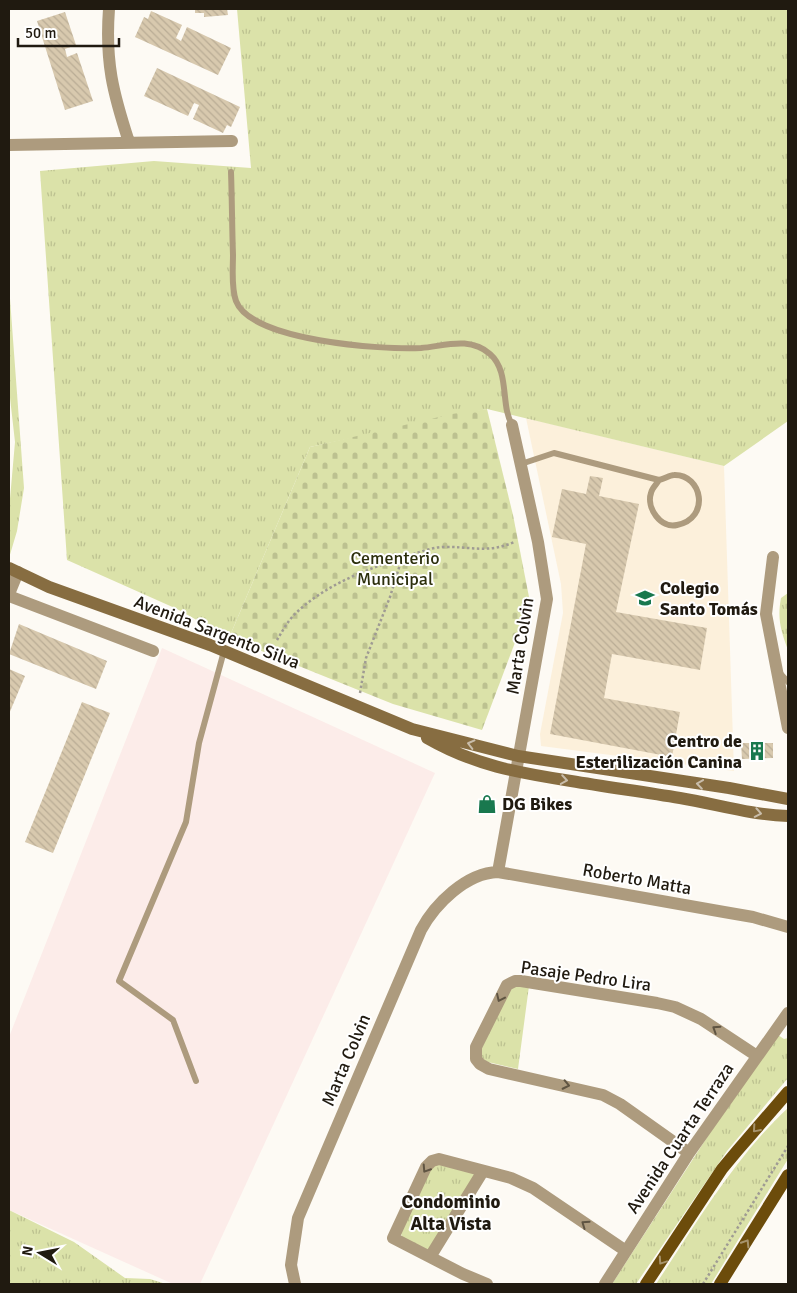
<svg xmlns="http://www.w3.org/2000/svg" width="797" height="1293" font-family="Signika,sans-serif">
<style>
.industrial{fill:#fcece9}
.built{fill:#fcf0db}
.grass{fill:url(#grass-tufts)}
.cemetery{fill:url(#cemetery-stones)}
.building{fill:url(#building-back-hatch)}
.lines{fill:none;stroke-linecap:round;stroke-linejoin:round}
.path{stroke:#9f9b93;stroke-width:2.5;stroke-dasharray:2.5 2.5;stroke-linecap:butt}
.lane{stroke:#ad9b7e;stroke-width:6}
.street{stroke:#ad9b7e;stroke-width:12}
.secondary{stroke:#876d41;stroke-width:12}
.primary{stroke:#6c4c0b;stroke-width:12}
.oneway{stroke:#c9bdaa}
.oneway2{stroke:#5f5442}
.oneway3{stroke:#a7946d}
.labels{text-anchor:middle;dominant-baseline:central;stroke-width:4;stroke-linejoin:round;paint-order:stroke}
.park-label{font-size:18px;fill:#2c2f0c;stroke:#fff}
.poi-label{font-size:18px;font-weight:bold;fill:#201a10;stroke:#fff;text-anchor:start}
.street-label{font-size:18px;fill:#201a10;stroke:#fff}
.neighbourhood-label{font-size:19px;font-weight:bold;fill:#201a10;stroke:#fff}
</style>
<defs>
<pattern id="grass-tufts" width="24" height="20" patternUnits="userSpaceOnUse" patternTransform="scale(1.25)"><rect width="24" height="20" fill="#dbe2a9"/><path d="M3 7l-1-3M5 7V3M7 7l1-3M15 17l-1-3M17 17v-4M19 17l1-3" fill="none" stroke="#bcc190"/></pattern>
<pattern id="cemetery-stones" width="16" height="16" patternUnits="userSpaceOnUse" patternTransform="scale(1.25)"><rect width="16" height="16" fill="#dbe2a9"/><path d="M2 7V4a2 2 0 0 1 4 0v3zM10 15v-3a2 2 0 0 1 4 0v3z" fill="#bcc190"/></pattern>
<pattern id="building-back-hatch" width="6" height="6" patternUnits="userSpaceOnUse" patternTransform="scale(1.25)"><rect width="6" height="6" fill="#d8c9ae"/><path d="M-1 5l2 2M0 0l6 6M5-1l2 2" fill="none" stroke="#b9ac95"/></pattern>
</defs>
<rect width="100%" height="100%" fill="#fdfaf4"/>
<path class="industrial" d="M162,648L435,773L200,1284H173L9,1210V1037Z"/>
<path class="built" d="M526,418L724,466L734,771L541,746L540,734L563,613L561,584Z"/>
<path class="grass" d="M237,9H788V421L724,466L487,409L310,447L229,638L177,609L67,560L40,171L154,161L251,168Z
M9,285L24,488L17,531L9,558V510L15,442L9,389Z
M788,593V650C781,631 777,619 781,598Z
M529,986L518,1069L488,1062L484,1060L479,1054L510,987Z
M778,1035L784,1039L788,1038V1078L727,1151L636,1284H612L728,1105Z
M788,1108V1159L711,1284H656C696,1224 735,1157 788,1108Z
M438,1164L478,1172L428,1250L402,1237L400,1230L428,1168Z
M9,1210L74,1242L125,1278L150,1279L166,1284H9Z"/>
<path class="cemetery" d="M487,409L513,515L529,597L528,608L482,730L393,704L229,638L310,447L452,414Z"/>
<path class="building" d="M195,9H227L228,15L204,17V13H195Z
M151,11L182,25L176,38L181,41L187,27L231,48L218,75L135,37L144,17L148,19Z
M65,12L76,45L65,49L67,57L77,53L93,101L65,110L37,21Z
M157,68L240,107L231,127L227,125L223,133L193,119L199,105L194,103L188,116L144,96Z
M590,476L603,478L599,496L639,504L616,612L707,628L700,670L612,654L604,698L680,712L672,757L550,734L586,544L552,537L562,489L586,494Z
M19,624L107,661L96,689L9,654Z
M9,669L25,676L9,714Z
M82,702L110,713L53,853L25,842Z
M741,743H773V758L742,759Z"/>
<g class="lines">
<path class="path" d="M277,640C282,632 287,622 294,615C323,586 364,570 402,558C415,554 428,548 442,547C469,546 488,554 514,542
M360,693L366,658L390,597L402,558
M703,1284L788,1146"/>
<path class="lane" d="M231,172C232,200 232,227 233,255C233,269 231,287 236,301C251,341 382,350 421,348C445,346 469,336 490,354C506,368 503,392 507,411C508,416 510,421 512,425
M521,464L554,453L659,480C664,479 670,475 674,475C702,474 711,518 677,525C661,529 646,508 651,493C652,488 657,484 659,480
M779,672L788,682
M196,1081L173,1020L119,981L186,822L199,743L224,651"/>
<path class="street" d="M109,9C105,62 113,93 129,142
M9,145L232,141
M773,557L766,614L788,728
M9,594L18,572
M9,596L153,651
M498,872L547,599L538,542L512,425
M689,1153L620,1104L603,1095L489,1069L480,1064L476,1059V1047L507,985L515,981H521L657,1003L675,1007L701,1019L757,1056
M430,1257L483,1171
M295,1284L291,1265L298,1218L421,930C435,904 466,873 498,872L724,912L753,917L788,927
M487,1284L463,1274L393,1238L426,1167L432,1161L439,1159L511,1178L533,1188L626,1251
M605,1284L689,1153L788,1013"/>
<path class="secondary" d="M9,568L49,587L210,645L412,729L518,756L729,788L788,799
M427,738C474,765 518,773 571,781C607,787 644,792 680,798C716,804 752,815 788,816"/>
<path class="primary" d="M646,1284L722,1169L737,1151L788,1092
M720,1284L788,1175"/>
</g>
<defs><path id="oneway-chevron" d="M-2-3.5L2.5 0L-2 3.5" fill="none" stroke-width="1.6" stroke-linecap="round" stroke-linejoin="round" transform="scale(1.25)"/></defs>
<g class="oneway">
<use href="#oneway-chevron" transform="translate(471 744) rotate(-166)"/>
<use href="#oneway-chevron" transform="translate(564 780) rotate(9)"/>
<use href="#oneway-chevron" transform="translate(700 784) rotate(-172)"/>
<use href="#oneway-chevron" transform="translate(758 813) rotate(11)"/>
</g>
<g class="oneway2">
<use href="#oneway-chevron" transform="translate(500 998) rotate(115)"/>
<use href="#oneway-chevron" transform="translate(716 1029) rotate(-147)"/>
<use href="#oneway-chevron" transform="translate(566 1085) rotate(12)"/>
<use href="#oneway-chevron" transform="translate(426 1169) rotate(123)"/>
<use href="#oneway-chevron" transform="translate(585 1224) rotate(-145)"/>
</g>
<g class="oneway3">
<use href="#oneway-chevron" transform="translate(756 1129) rotate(131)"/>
<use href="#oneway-chevron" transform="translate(746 1243) rotate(-58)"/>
<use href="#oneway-chevron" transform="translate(662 1261) rotate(124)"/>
</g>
<defs>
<g id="school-bare" transform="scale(1.5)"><path d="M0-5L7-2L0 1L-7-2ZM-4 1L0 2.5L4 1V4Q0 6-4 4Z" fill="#19784e" stroke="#fff" stroke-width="2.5" paint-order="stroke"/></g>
<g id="building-bare" transform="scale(1.5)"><path d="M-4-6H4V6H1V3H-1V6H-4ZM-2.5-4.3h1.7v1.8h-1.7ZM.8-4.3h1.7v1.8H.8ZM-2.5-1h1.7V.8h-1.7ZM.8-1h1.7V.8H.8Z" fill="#19784e" stroke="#fff" stroke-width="2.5" paint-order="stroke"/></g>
<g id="shop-bare" transform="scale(1.5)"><path d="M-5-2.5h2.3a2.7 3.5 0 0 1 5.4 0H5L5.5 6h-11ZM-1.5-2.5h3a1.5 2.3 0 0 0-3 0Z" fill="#19784e" stroke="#fff" stroke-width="2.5" paint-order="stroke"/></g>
</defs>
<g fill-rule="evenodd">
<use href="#school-bare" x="645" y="598"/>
<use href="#building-bare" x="757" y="751"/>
<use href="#shop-bare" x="487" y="804"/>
</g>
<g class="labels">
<g class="park-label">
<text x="395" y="558">Cementerio<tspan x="395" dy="21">Municipal</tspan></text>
</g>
<g class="poi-label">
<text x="660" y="588">Colegio<tspan x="660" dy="21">Santo Tomás</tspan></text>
<text x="742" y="741" text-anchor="end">Centro de<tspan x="742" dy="21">Esterilización Canina</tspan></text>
<text x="502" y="804">DG Bikes</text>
</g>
<g class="street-label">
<text transform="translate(217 632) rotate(21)">Avenida Sargento Silva</text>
<text transform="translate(520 646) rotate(-81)">Marta Colvin</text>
<text transform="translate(637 879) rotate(10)">Roberto Matta</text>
<text transform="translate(586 976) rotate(8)">Pasaje Pedro Lira</text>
<text transform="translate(346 1060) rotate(-67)">Marta Colvin</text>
<text transform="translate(680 1138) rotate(-56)">Avenida Cuarta Terraza</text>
</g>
<g class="neighbourhood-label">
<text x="451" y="1202">Condominio<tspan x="451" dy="22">Alta Vista</tspan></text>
</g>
</g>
<rect width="797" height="1293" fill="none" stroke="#201a10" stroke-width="20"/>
<g transform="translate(40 1253) rotate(280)" stroke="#ffffff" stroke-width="4" paint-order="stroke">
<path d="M0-4L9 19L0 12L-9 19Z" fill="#201a10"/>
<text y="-8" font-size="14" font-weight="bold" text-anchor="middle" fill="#201a10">N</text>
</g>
<path d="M18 38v8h101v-8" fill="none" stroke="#201a10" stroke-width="2.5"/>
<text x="25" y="38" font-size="15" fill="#201a10" stroke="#ffffff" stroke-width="4" paint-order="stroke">50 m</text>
</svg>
